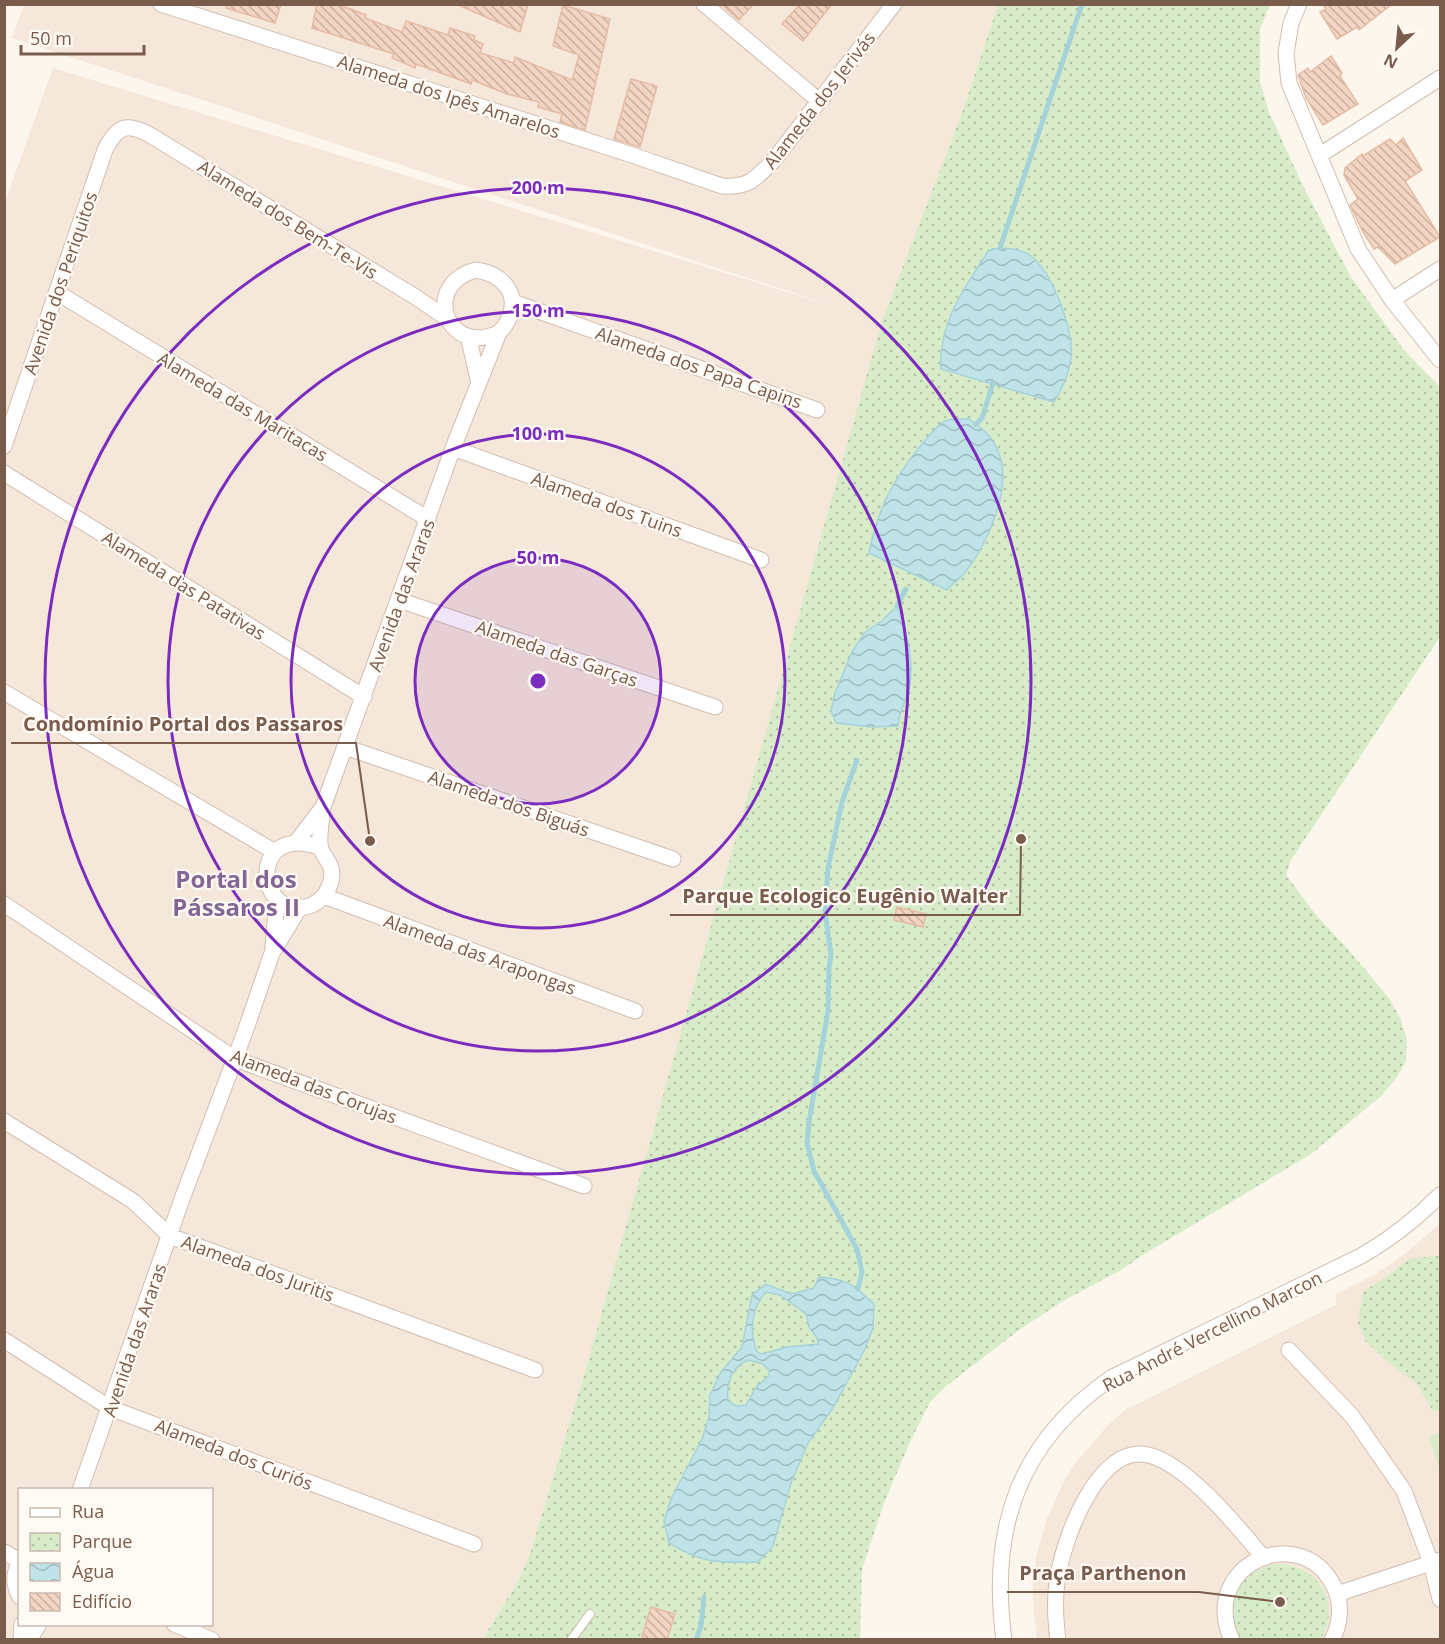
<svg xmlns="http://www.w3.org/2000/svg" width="1445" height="1644" font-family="'Open Sans',sans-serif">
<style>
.residential{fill:#f5e8da;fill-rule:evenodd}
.grass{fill:#d8ecc9}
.park{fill:url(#park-dots)}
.water{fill:url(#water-waves);stroke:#a5d3da;stroke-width:1.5;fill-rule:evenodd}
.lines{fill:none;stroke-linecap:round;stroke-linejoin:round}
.stream{stroke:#a5d3da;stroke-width:5}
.building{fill:url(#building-back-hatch);stroke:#e6bba3;stroke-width:1.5}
.service-casing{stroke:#d1beb0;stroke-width:10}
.minor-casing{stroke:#d1beb0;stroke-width:17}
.service{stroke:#fff;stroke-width:8}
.minor{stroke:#fff;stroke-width:15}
.ring{fill:none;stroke:#7b2cbf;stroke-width:3}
.labels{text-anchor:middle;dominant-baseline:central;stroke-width:4.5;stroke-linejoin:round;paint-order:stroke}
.street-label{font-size:18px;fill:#7a5c4d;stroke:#fffaf3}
.district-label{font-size:24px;font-weight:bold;fill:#846695;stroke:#fffaf3}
.centre{fill:#7b2cbf;stroke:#fffaf3;stroke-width:3}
.ring-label{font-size:18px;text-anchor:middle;font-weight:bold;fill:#7b2cbf;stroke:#fffaf3;stroke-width:4.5;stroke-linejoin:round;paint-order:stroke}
.leader{fill:none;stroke:#7a5c4d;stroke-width:2}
.callout-dot{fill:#7a5c4d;stroke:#fffaf3;stroke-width:2}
.callout-label{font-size:20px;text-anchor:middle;font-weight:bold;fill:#7a5c4d;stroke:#fffaf3;stroke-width:4.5;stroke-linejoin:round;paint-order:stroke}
</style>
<defs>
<pattern id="park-dots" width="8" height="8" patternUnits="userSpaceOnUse" patternTransform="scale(1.5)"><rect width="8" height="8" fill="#d8ecc9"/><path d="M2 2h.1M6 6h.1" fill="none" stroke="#b4c2a5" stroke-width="1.8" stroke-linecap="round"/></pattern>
<pattern id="water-waves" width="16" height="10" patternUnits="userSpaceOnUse" patternTransform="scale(1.5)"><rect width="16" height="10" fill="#bfe3e8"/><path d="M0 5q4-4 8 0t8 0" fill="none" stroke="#a0bbbe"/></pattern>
<pattern id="building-back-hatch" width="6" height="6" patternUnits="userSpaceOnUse" patternTransform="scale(1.5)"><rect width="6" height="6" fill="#f3d5c3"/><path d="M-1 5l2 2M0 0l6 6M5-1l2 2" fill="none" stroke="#cab0a1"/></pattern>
</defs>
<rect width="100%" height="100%" fill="#fdf6ec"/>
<path class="residential" d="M24,5H998L961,116L530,1554L518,1581L482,1639L5,1640L4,205L53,68L837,307L12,38ZM20,1490H212V1624H20Z
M1440,1224V1639L1037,1640L1033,1603V1579L1036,1558L1047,1518L1064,1481L1077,1461L1107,1426L1125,1410L1337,1304L1335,1295L1377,1273L1397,1260Z"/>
<path class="grass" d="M1440,1433V1472L1429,1437Z"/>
<path class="park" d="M998,5H1270L1260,29V82L1269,112L1304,188L1351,277L1404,350L1440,387V637L1291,860L1286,875L1316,915L1347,948L1389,998L1400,1018L1407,1039L1406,1061L1395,1080L1380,1097L1311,1154L1141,1256L1123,1269L1063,1301L1019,1330L945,1387L930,1402L910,1442L884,1503L862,1569L860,1639L482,1640L518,1581L530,1554L588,1361L882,321L961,116Z
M1437,1256L1440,1257V1411H1433L1417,1384L1389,1363L1366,1342L1358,1323L1363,1292L1386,1277L1409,1259Z
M1275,1564C1317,1563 1343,1602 1321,1639L1241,1640L1239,1637C1237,1631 1234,1625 1233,1619C1227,1591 1250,1569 1275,1564Z"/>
<path class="water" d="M1000,248C1011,249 1022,249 1031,256C1053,273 1074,331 1071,358C1069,375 1062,388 1054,402L941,369C938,323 965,287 989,250Z
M969,419C981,427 991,435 997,449C1015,485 987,545 964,574C959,579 952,584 947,590L869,553C878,509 893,479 922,444C928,437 936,426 945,421C951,418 962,419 969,419Z
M897,606C907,632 915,662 909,690C905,704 899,710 898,726L871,727L836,723L831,711L835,693L852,652L864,633L882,621Z
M819,1277C848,1279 853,1285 874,1304L873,1328L865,1349L833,1408L808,1443L791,1483L773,1546L758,1562C718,1563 704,1564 669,1543L664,1521L671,1499L702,1439L709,1417L710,1395L721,1372L742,1347L752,1295L766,1284L791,1294L814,1288ZM766,1292L780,1295L806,1314L809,1327L817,1338L818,1344L787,1347L762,1354L757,1352C749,1331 751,1308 766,1292ZM748,1360L763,1364L769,1370V1376L757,1386L746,1405L736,1406L728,1401C726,1383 731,1368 748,1360Z"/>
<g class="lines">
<path class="stream" d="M1000,248L1082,4
M976,424L982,418L993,383
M897,606L906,589
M857,760L842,802L828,868L825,912L831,955L829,967L828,1011L809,1122L807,1143L814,1171L857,1249L862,1272L858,1289
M696,1640L701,1626L704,1597"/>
</g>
<path class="building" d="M226,4H281L275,23L226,8Z
M317,4H334L348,8L366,15L365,18L402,32L406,21L448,35L450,28L475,36L474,40L483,44L480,53L514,63L515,57L572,80L579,55L553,46L563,5L610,19L585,130L560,122L562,114L538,107L539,102L507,94L472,80L471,84L416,64L415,68L392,58L394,54L312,28Z
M456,4H528L520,32Z
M721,4H754L739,20Z
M800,4H832L803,41L782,24Z
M1323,4H1392L1359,30L1357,27L1337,39L1320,12L1326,9Z
M1331,56L1342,73L1340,76L1358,104L1323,125L1306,98L1298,75L1308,68L1310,72Z
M631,79L657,86L640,147L614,139Z
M1403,138L1422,170L1405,181L1440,237L1395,264L1378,247L1374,249L1363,232L1350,205L1358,199L1344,175L1345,168L1362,154L1363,156L1390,139L1396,145Z
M897,907L926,914L923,927L894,920Z
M651,1607L675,1614L667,1640H650L642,1637Z"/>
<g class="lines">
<g class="service-casing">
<path id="service" d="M571,1640L590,1614"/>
</g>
<g class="minor-casing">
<path id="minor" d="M161,4L629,154L722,186C748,188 756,179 773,161L894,4
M704,4L818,100
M1299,4L1291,23L1286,53L1289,83L1358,249L1392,300L1440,360
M1320,155L1440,78
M476,270C503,274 522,295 507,322C502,332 497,335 486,337C444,346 424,284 476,270Z
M58,293L428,519
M1392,300L1440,269
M513,302L817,410
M468,336L479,383
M4,446L105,150C117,126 126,122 150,135L414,296L448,319
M453,448L761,560
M4,473L364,697
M399,600L715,707
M4,692L275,852
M345,747L673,859
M297,841L323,807
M319,847C250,823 254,916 305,907C316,905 325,897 329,887C339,863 320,858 320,844C319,832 322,819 323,807L453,448L498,335
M324,896L635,1011
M4,904L235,1059L584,1186
M273,947L277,899
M4,1121L133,1201L170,1236L535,1370
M4,1340L110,1408L474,1544
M1289,1350L1352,1416L1404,1491L1431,1563L1440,1599
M80,1490L182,1199L246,1029L272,953L300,907
M4,1552L20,1561
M20,1562C13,1574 13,1584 20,1597
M1337,1594L1440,1560
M174,1624L212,1640
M21,1640L22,1624
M29,1640L39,1624
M1004,1640C989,1529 1018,1443 1111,1378L1361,1256C1391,1239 1416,1219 1440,1195
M1058,1640C1055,1617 1054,1593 1059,1571C1066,1534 1099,1444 1148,1455C1186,1463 1238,1527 1263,1557
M1232,1640C1197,1564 1305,1517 1336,1591C1342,1606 1340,1625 1332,1640"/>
</g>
<use href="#service" class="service"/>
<use href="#minor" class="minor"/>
</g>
<circle cx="538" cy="681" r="123" fill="#7b2cbf" fill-opacity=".12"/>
<g class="ring">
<circle cx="538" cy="681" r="123"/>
<circle cx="538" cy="681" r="247"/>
<circle cx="538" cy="681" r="370"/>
<circle cx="538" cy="681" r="493"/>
</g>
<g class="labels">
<g class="street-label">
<text transform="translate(449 96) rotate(18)">Alameda dos Ipês Amarelos</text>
<text transform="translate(819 100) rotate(-52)">Alameda dos Jerivás</text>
<text transform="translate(288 219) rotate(32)">Alameda dos Bem-Te-Vis</text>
<text transform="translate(60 283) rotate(-71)">Avenida dos Periquitos</text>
<text transform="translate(699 367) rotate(19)">Alameda dos Papa Capins</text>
<text transform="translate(243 406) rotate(31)">Alameda das Maritacas</text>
<text transform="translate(607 504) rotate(20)">Alameda dos Tuins</text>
<text transform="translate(184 585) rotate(32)">Alameda das Patativas</text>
<text transform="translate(401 595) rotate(-70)">Avenida das Araras</text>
<text transform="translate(557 653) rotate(19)">Alameda das Garças</text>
<text transform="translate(509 803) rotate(19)">Alameda dos Biguás</text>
<text transform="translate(480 954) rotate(20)">Alameda das Arapongas</text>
<text transform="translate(314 1086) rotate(21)">Alameda das Corujas</text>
<text transform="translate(258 1268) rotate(20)">Alameda dos Juritis</text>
<text transform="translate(1212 1331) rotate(-27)">Rua André Vercellino Marcon</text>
<text transform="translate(134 1340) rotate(-71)">Avenida das Araras</text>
<text transform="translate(234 1454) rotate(21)">Alameda dos Curiós</text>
</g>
<g class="district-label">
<text x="236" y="878">Portal dos<tspan x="236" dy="28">Pássaros II</tspan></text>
</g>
</g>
<circle cx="538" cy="681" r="9" class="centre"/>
<g class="ring-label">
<text x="538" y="194">200 m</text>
<text x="538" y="317">150 m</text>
<text x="538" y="440">100 m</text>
<text x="538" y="564">50 m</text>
</g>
<path class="leader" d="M370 841L356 743H11M1021 839L1020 915H670M1280 1602L1199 1592H1007"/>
<g class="callout-dot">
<circle cx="370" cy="841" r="6"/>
<circle cx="1021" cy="839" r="6"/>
<circle cx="1280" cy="1602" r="6"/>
</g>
<g class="callout-label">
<text x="183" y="731">Condomínio Portal dos Passaros</text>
<text x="845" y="903">Parque Ecologico Eugênio Walter</text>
<text x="1103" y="1580">Praça Parthenon</text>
</g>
<rect width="1445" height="1644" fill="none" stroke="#7a5c4d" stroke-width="12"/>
<rect x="18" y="1488" width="195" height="138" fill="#fffaf3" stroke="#cabbb1" stroke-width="1.5"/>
<rect x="30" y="1508" width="30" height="9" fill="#ffffff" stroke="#cabbb1" stroke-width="1.5"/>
<text x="72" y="1518" font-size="18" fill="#7a5c4d">Rua</text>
<rect x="30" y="1533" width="30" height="18" fill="url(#park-dots)" stroke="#cabbb1" stroke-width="1.5"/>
<text x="72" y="1548" font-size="18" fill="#7a5c4d">Parque</text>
<rect x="30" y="1563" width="30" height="18" fill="url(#water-waves)" stroke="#cabbb1" stroke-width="1.5"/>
<text x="72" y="1578" font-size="18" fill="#7a5c4d">Água</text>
<rect x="30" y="1593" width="30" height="18" fill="url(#building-back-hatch)" stroke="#cabbb1" stroke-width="1.5"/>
<text x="72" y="1608" font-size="18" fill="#7a5c4d">Edifício</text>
<g transform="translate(1397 48) rotate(206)" stroke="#fffaf3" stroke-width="4.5" paint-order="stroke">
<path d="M0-4.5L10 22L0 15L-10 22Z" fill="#7a5c4d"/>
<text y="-9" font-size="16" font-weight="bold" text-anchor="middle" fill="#7a5c4d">N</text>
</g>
<path d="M21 45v9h123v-9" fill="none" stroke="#7a5c4d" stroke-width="3"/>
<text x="30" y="45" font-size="18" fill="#7a5c4d" stroke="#fffaf3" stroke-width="4.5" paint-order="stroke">50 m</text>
</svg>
